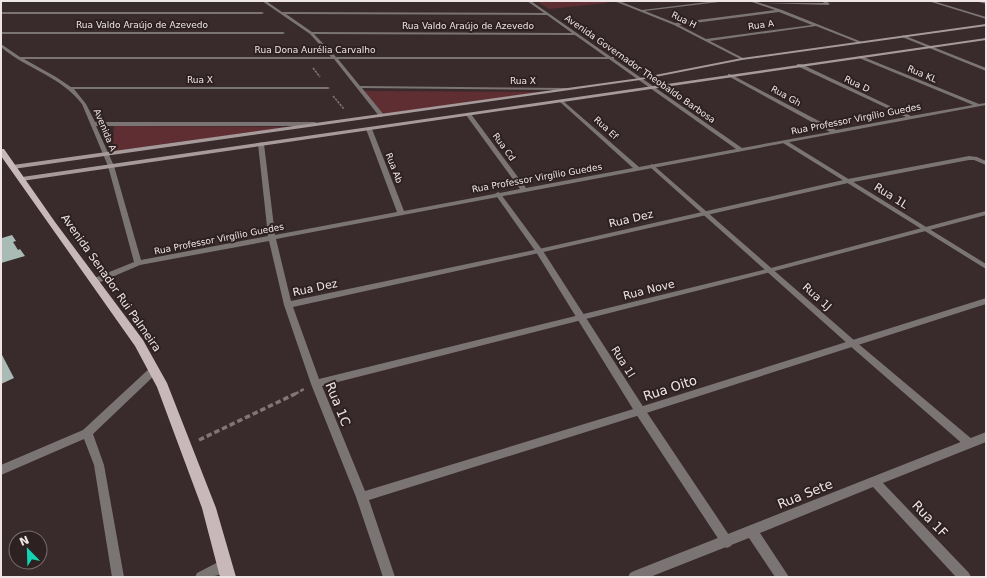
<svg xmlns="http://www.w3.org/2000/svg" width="987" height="578" font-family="'DejaVu Sans',sans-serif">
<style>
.green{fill:#5f2e32}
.building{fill:#a9bbb5}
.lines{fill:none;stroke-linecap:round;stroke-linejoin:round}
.path-far2{stroke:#827576;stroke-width:1.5;stroke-dasharray:2.5 1;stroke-linecap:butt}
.path-far1{stroke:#827576;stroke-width:2.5;stroke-dasharray:4 2;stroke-linecap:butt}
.path{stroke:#827576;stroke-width:3.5;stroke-dasharray:5.5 3;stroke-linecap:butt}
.lane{fill:#7b7474;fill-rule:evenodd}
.street{fill:#7b7474;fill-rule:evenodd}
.secondary{fill:#a79a9b;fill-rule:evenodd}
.primary{fill:#c8b8b9;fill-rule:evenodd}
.labels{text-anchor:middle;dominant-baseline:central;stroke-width:4;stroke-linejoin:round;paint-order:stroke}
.far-street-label{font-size:9px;fill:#efe5e5;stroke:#2e2121}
.street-label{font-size:11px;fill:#efe5e5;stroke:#2e2121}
.near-street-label{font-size:13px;fill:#efe5e5;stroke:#2e2121}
</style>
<rect width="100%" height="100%" fill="#392a2b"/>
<path class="green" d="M536,1H603L607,3L549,9Z
M363,91L543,92L382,114Z
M114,126L290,127L113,151Z"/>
<path class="building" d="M12,235L16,241L13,242L18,250L20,249L25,256L1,263V240L2,238Z
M1,353L14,378L1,384Z"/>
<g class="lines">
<path class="path-far2" d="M313,68L320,77
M333,96L344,109"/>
<path class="path-far1" d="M295,394L304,389"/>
<path class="path" d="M199,440L297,393"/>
<path class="lane" d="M783,141H787L986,264V269L783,143Z
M652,164L855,341L973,440L974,443L973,446L969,448L965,446L849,345L650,167L649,166Z
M498,192L500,193L543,251L644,408L731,538L733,542L731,546L727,548L723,546L636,414L536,252L495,194Z
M224,559L228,561L230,565C225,578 207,577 195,577L197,573Z"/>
<path class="street" d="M262,1H266L282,12L544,13L527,1H531L611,57H614V59L742,148L830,132L728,76V74H730L836,130L906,117L797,66V64H801L911,116L973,105L859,58V56H861L979,104L986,103V105L276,239L291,301L539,249L848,179L969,156L977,157L986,161V165L974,160H969L848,183L539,253L293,307L319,379L771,268L986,211V215L771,272L322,386L365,491L640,407L986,298V304L640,415L369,500L395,577H383L356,497L311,384L284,305L269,241L140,265L98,283H92L91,281L92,279L134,262L108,166L82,104C61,76 26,69 1,47V44L20,57H331L310,34ZM286,14L547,15L572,33L312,32ZM314,34L575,35L606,57H336ZM24,59H334L379,116L381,117L384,115L362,88L567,90L569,89L567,88L360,86L338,59H609L736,149L639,167L562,100L560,101V102L633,168L526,188L471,114L469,113L466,115L520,189L404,211L372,129L369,127L366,129L397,212L275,235L264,144L261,142L258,144L268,236L141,260L114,166L96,126H315L318,124L315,122H95L86,104L74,89H328L330,88L328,87H71L56,77Z
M614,1H619L642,10L716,1H727L645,11L675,23L775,10L749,1H754L782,10L862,42L859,43L816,26L710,41L743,58V60H742L674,25ZM779,12L812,25L706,39L679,25Z
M822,1H826L830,4L828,5L764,3H824Z
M928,1H933L986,17V19Z
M978,1L986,2V4L979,2Z
M1,12H262L264,13L262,14H1Z
M1,32H283L285,33L283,34H1Z
M903,35L986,68V71L902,37Z
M154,366L157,367L159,370L157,373L93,434L104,465L124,577H112L94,465L84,439L1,475V465L83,430L151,367Z
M986,432V442L883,483L969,573L971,577H956L873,487L760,533L789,577H775L749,538L650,577H628L630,573L634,571Z"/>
<path class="secondary" d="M986,24V26L742,60L640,80L13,169L10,167L13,165L640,78L742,58Z
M986,38V40L22,181L19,179L22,177Z"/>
<path class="primary" d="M1,149H4L55,222L143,340L167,383L216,508L236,577H220L202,508L157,387L135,346L1,156Z"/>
</g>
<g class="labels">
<g class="far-street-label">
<text transform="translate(684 20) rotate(26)">Rua H</text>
<text x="142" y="25">Rua Valdo Araújo de Azevedo</text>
<text transform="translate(761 25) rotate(-8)">Rua A</text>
<text x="468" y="26">Rua Valdo Araújo de Azevedo</text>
<text x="315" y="50">Rua Dona Aurélia Carvalho</text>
<text transform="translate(640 69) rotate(35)">Avenida Governador Theobaldo Barbosa</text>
<text transform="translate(922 74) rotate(23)">Rua KL</text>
<text x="200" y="80">Rua X</text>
<text x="523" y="81">Rua X</text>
<text transform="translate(857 84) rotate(25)">Rua D</text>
<text transform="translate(786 96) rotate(29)">Rua Gh</text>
<text transform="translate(856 119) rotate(-11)">Rua Professor Virgílio Guedes</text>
<text transform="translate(606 128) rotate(42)">Rua Ef</text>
<text transform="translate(105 130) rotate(67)">Avenida A</text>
<text transform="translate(504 147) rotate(54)">Rua Cd</text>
<text transform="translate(394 168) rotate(69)">Rua Ab</text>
<text transform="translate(537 178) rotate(-10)">Rua Professor Virgílio Guedes</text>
<text transform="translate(219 239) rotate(-11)">Rua Professor Virgílio Guedes</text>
</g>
<g class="street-label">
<text transform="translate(891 196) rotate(32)">Rua 1L</text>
<text transform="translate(631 219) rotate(-13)">Rua Dez</text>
<text transform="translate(111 283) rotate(55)">Avenida Senador Rui Palmeira</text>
<text transform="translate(315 288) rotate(-12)">Rua Dez</text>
<text transform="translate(649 290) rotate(-14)">Rua Nove</text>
<text transform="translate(817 297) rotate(42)">Rua 1J</text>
<text transform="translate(623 362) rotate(58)">Rua 1I</text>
</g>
<g class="near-street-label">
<text transform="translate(670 388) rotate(-18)">Rua Oito</text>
<text transform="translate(338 404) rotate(68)">Rua 1C</text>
<text transform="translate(805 494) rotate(-22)">Rua Sete</text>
<text transform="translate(930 519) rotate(46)">Rua 1F</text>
</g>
</g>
<rect width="987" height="578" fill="none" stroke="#efe5e5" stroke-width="4"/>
<g transform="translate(28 550) rotate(337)"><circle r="19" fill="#2e2121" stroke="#7b6f6f"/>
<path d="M0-3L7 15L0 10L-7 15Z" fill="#11d5b4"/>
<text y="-6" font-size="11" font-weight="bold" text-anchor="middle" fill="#efe5e5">N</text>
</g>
</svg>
